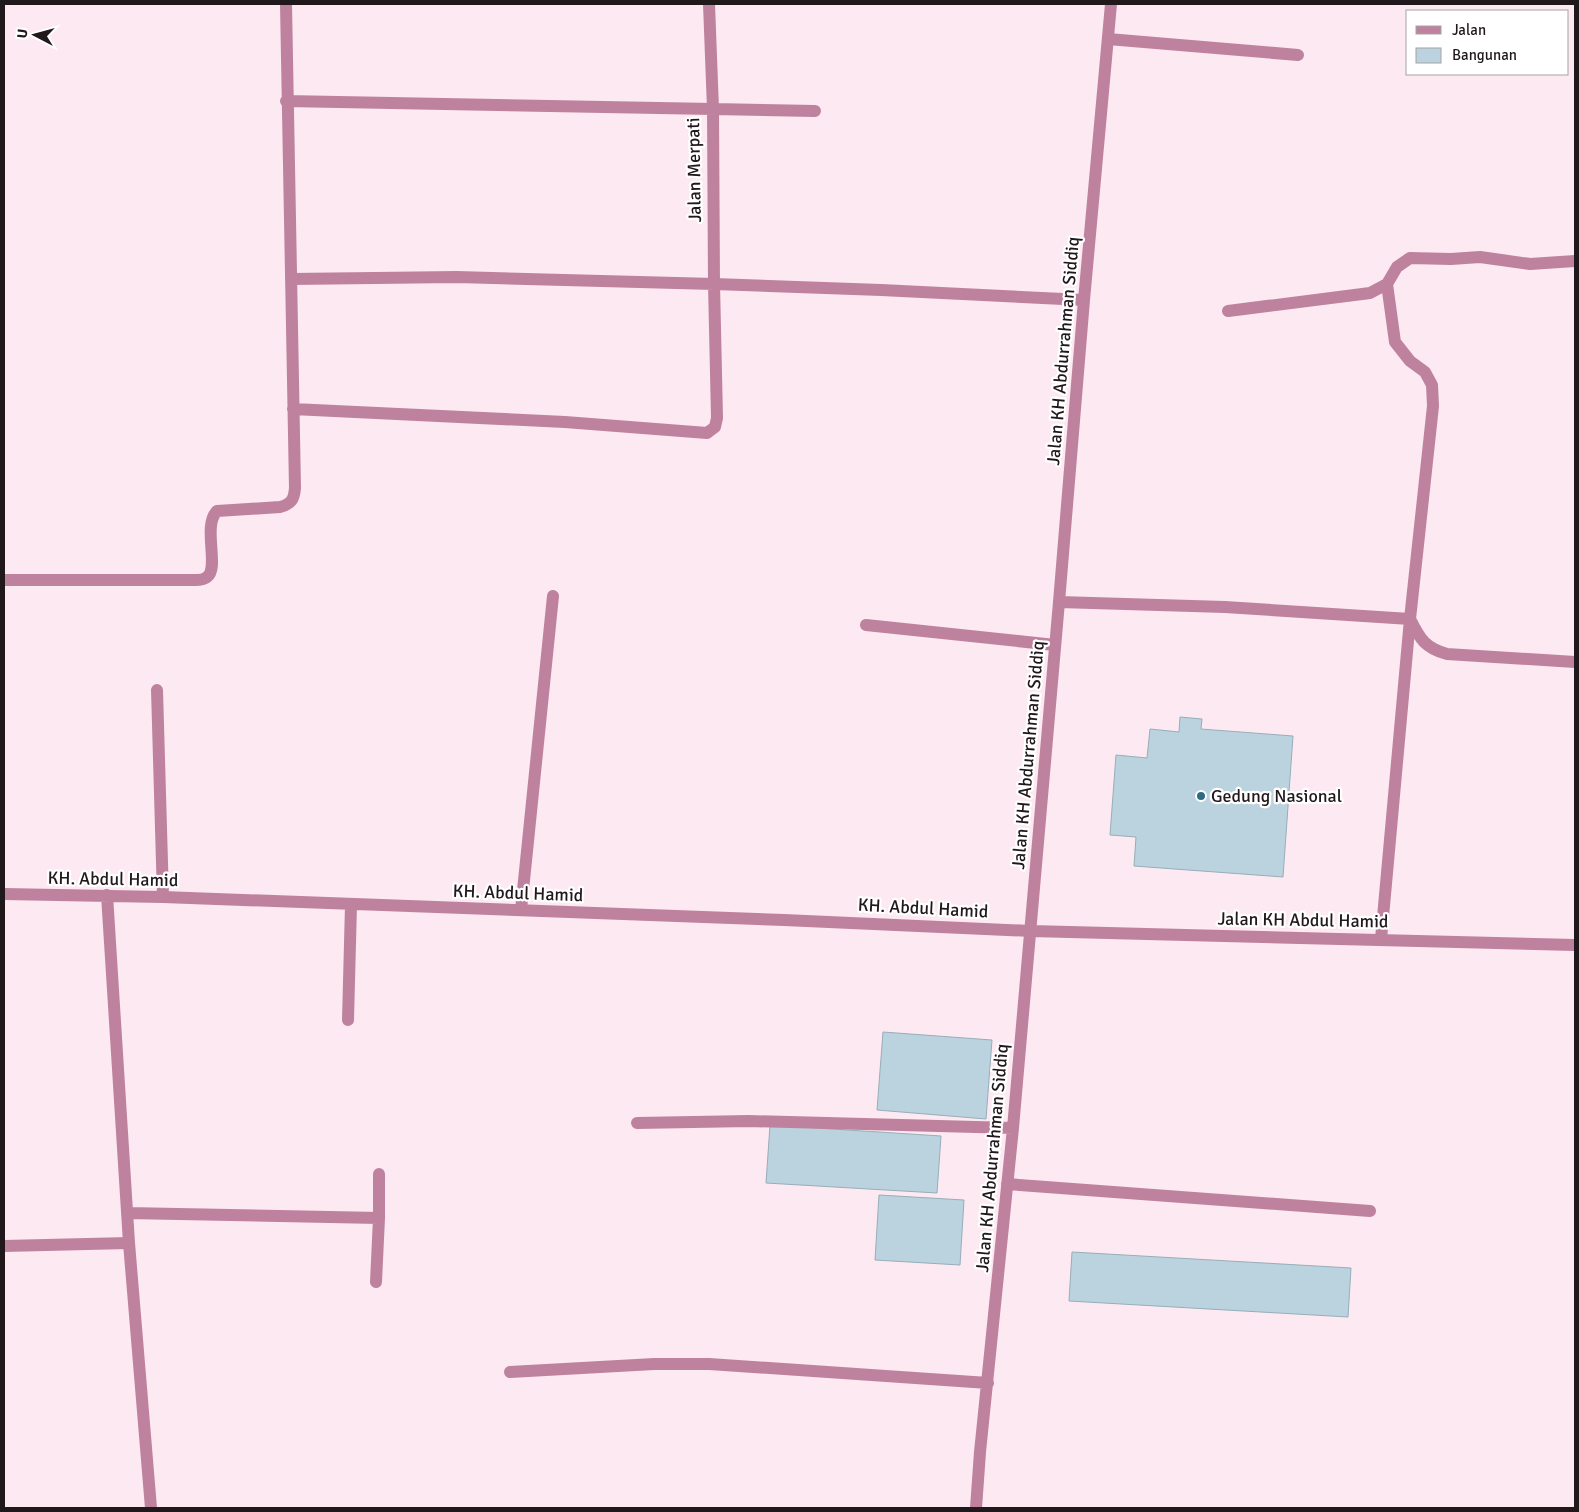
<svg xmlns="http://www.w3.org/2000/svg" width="1579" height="1512" font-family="Signika,sans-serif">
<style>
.building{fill:#bbd3de;stroke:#97aeb9}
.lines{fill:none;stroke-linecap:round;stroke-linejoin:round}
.service{stroke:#bf829e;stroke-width:12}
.minor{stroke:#bf829e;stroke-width:12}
.poi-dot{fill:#2f6b82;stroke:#fff;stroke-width:2}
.labels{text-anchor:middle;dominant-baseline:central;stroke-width:4.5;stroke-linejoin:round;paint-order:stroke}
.street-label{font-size:18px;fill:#20181b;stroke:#fff}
.poi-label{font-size:18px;fill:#20181b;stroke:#fff;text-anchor:start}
</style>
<rect width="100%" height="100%" fill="#fde9f1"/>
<path class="building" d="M1180,717L1202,719L1201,729L1293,736L1283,877L1134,866L1136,837L1110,835L1116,755L1147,758L1150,729L1179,732Z
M883,1032L992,1040L986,1119L877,1110Z
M770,1125L941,1136L937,1193L766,1183Z
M879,1195L964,1200L960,1265L875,1260Z
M1072,1252L1351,1268L1348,1317L1069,1301Z"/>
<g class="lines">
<path class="service" d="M4,1246L129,1243"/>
<path class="minor" d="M709,4L713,109L815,111
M1108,39L1298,55
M286,101L713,109L714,284L881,290L1084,300
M291,279L457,277L714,284L717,418L715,427L707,433L565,422L293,409
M1228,311L1370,293L1387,284L1397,267L1410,258L1451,259L1480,257L1530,264L1575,261
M4,580H195C199,580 204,580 207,577C220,568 202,526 217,511L280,507C291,504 294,500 295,488L286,4
M1059,602L1225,607L1410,619C1420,639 1425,648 1447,654L1575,662
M866,625L1055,645
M157,690L163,897
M4,894L163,897L784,920L1031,931L1575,945
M107,895L129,1243L151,1508
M521,910L553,596
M1381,939L1410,619L1433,406L1432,385L1425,372L1410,361L1395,342L1387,284
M348,1020L351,905
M637,1123L749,1121L1013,1128
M1007,1184L1370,1211
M127,1213L379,1218V1174
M376,1282L379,1218
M510,1372L654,1364H709L988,1383
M976,1508L980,1452L1013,1128L1059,602L1084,300L1111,4"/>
</g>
<circle class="poi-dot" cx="1201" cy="796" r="5"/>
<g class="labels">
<g class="street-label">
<text transform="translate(694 170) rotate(-91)">Jalan Merpati</text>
<text transform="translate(1063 351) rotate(-85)">Jalan KH Abdurrahman Siddiq</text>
<text transform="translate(1028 755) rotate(-85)">Jalan KH Abdurrahman Siddiq</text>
<text transform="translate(113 879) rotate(1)">KH. Abdul Hamid</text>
<text transform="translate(518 893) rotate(2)">KH. Abdul Hamid</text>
<text transform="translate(923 908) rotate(3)">KH. Abdul Hamid</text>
<text transform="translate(1303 920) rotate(1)">Jalan KH Abdul Hamid</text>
<text transform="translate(992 1158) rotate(-85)">Jalan KH Abdurrahman Siddiq</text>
</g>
<g class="poi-label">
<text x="1211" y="796">Gedung Nasional</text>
</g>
</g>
<rect width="1579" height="1512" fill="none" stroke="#20181b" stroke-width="10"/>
<rect x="1406" y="10" width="162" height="65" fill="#ffffff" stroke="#a6a3a4"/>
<rect x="1416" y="26" width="25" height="8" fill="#bf829e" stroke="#a6a3a4"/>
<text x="1452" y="35" font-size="15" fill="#20181b">Jalan</text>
<rect x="1416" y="48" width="25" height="15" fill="#bbd3de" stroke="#a6a3a4"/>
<text x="1452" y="60" font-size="15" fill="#20181b">Bangunan</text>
<g transform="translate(35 35) rotate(276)" stroke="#ffffff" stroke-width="4" paint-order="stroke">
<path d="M0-4L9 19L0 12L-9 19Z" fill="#20181b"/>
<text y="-8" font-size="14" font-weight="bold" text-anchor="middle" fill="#20181b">U</text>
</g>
</svg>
